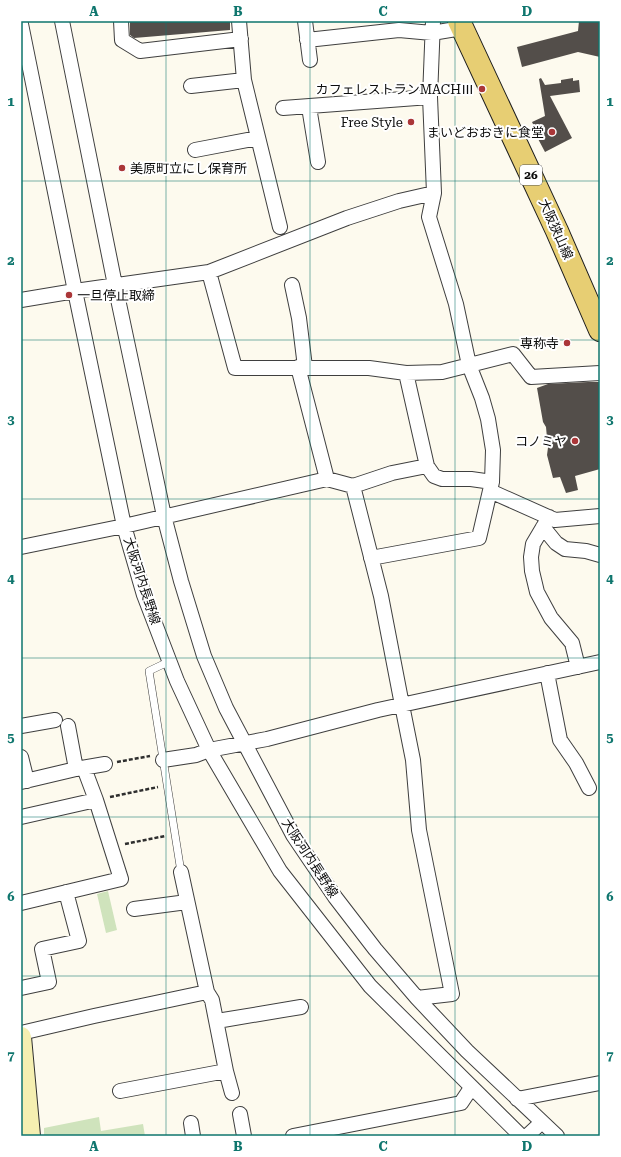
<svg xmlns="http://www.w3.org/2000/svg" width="621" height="1157" font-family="'Roboto Serif','Noto Sans JP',serif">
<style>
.green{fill:#cfe3bc}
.building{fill:#534e4a}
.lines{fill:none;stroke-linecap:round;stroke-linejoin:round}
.lane-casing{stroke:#3f3f3f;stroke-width:8}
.street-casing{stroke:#3f3f3f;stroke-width:16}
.secondary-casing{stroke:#2e2e2e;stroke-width:22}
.primary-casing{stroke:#1d1d1d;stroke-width:24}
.path{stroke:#2e2e2e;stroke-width:2.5;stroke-dasharray:4 2;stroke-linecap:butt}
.lane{stroke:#fff;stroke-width:7}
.street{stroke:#fff;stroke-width:14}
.secondary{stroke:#f5efb1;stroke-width:20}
.primary{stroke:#e7ce73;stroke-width:22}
.grid{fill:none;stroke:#0f766e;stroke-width:1;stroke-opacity:0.55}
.poi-dot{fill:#aa3638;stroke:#fff;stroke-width:1.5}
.labels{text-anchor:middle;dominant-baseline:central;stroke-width:4;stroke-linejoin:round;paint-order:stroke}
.shield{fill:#fff;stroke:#555;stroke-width:1}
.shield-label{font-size:12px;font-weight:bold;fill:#0c0c0c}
.poi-label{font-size:13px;fill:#0c0c0c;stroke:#fff;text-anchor:end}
.street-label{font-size:13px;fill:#0c0c0c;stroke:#fff}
.neatline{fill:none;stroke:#0f766e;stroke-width:1.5}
.grid-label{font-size:13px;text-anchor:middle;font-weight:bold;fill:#0f766e}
</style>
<rect width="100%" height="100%" fill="#fdfaee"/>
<path class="green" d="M108,891L117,930L106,933L97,894Z
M99,1117L101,1131L143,1124L145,1136H44V1128Z"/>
<path class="building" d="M130,21H230V30L134,38L130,35Z
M579,21H600V57L578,52L522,67L517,47L578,31Z
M541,78L545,85L561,83V80L573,78V81L579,80L580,92L550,96L572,138L545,152L536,135L538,134L532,122L545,116L539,79Z
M588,382H600V469L575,476L578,490L566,493L560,477L553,478L547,455L549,440L547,438L546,427L543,422L537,388L548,384Z"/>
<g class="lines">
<g class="lane-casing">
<path id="lane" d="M170,661L149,671L181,872"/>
</g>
<g class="street-casing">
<path id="street" d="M62,21L115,285L164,516L181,581L204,656L226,708L293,835L335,897L375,949L417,998L467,1051L557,1136
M121,21L122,40L140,51L241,39
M239,21L244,80L280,227
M305,21L310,60
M433,21L430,97L434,193
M21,24L75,291L209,272L347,218L399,201L434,193L429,217L456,304L469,365L482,398L488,419L493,450L492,482L479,538L371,558
M307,40L399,30L432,33L462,28
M191,86L244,80
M309,107L318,162
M283,108L430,97
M195,150L258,138
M209,272L235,368H369L406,373L442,372L513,354L531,377L600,373
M292,285L299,318L305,367
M21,300L75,291L124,526L144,595L177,681L209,750L280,871L370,986L521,1136
M298,367L327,479
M406,373L427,466
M353,486L392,473L427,466L434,476L442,479H471L492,482
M490,491L555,520L600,516
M549,517L533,544L531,557L532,571L537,592L551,618L572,643L578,667
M543,527L556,543L565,549L586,551L600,555
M21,547L124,526L327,479L353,486L381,596L402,705L413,760L419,830L452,994L417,998
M547,673L560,740L576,763L589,788
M21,726L55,720
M68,726L76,769
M21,757L27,781
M163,760L196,755L209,750L267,739L378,710L600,662
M84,768L96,800
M21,782L76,769L105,764
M21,817L96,800L121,879L21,903
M181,872L207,992L212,1000L226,1071L232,1093
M134,909L187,902
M21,988L49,982L42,949L79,941L66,892
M217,1021L301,1007
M21,1033L94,1016L207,992
M120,1091L226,1071
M517,1099L600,1083
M240,1114L244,1136
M191,1123L193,1136
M293,1136L461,1103L471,1088
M527,1136L542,1122"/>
</g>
<g class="secondary-casing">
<path id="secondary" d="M21,1037L30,1136"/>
</g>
<g class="primary-casing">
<path id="primary" d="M459,21L557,231L600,330"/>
</g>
<path class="path" d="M117,762L150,756
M110,797L158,787
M125,844L165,836"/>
<use href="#lane" class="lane"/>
<use href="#street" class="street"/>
<use href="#secondary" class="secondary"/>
<use href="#primary" class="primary"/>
</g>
<path class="grid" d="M166,21V1136M310,21V1136M455,21V1136M21,181H600M21,340H600M21,499H600M21,658H600M21,817H600M21,976H600"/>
<g class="poi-dot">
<circle cx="482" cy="89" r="4"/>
<circle cx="411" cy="122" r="4"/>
<circle cx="552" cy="132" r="4"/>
<circle cx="122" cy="168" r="4"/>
<circle cx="69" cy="295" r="4"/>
<circle cx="567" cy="343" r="4"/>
<circle cx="575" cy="441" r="4"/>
</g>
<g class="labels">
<rect class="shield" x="520" y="165" width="22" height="20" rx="3"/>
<g class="shield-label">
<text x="531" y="175">26</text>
</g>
<g class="poi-label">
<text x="474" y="89">カフェレストランMACHⅢ</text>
<text x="403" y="122">Free Style</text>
<text x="544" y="132">まいどおおきに食堂</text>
<text x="130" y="168" text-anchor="start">美原町立にし保育所</text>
<text x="77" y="295" text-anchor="start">一旦停止取締</text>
<text x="559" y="343">専称寺</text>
<text x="567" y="441">コノミヤ</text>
</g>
<g class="street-label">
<text transform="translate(556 229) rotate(66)">大阪狭山線</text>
<text transform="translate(142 581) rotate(72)">大阪河内長野線</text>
<text transform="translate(310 858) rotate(57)">大阪河内長野線</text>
</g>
</g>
<rect width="621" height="1157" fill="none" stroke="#ffffff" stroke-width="44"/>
<rect x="22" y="22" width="577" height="1113" class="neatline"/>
<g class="grid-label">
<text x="94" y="16">A</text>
<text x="238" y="16">B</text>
<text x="383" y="16">C</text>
<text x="527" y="16">D</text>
<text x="11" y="106">1</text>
<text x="610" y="106">1</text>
<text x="11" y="265">2</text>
<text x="610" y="265">2</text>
<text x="11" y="424">3</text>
<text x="610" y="424">3</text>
<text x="11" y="583">4</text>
<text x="610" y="583">4</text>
<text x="11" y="742">5</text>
<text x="610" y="742">5</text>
<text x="11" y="901">6</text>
<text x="610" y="901">6</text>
<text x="11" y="1060">7</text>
<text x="610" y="1060">7</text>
<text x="94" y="1151">A</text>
<text x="238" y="1151">B</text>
<text x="383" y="1151">C</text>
<text x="527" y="1151">D</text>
</g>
</svg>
